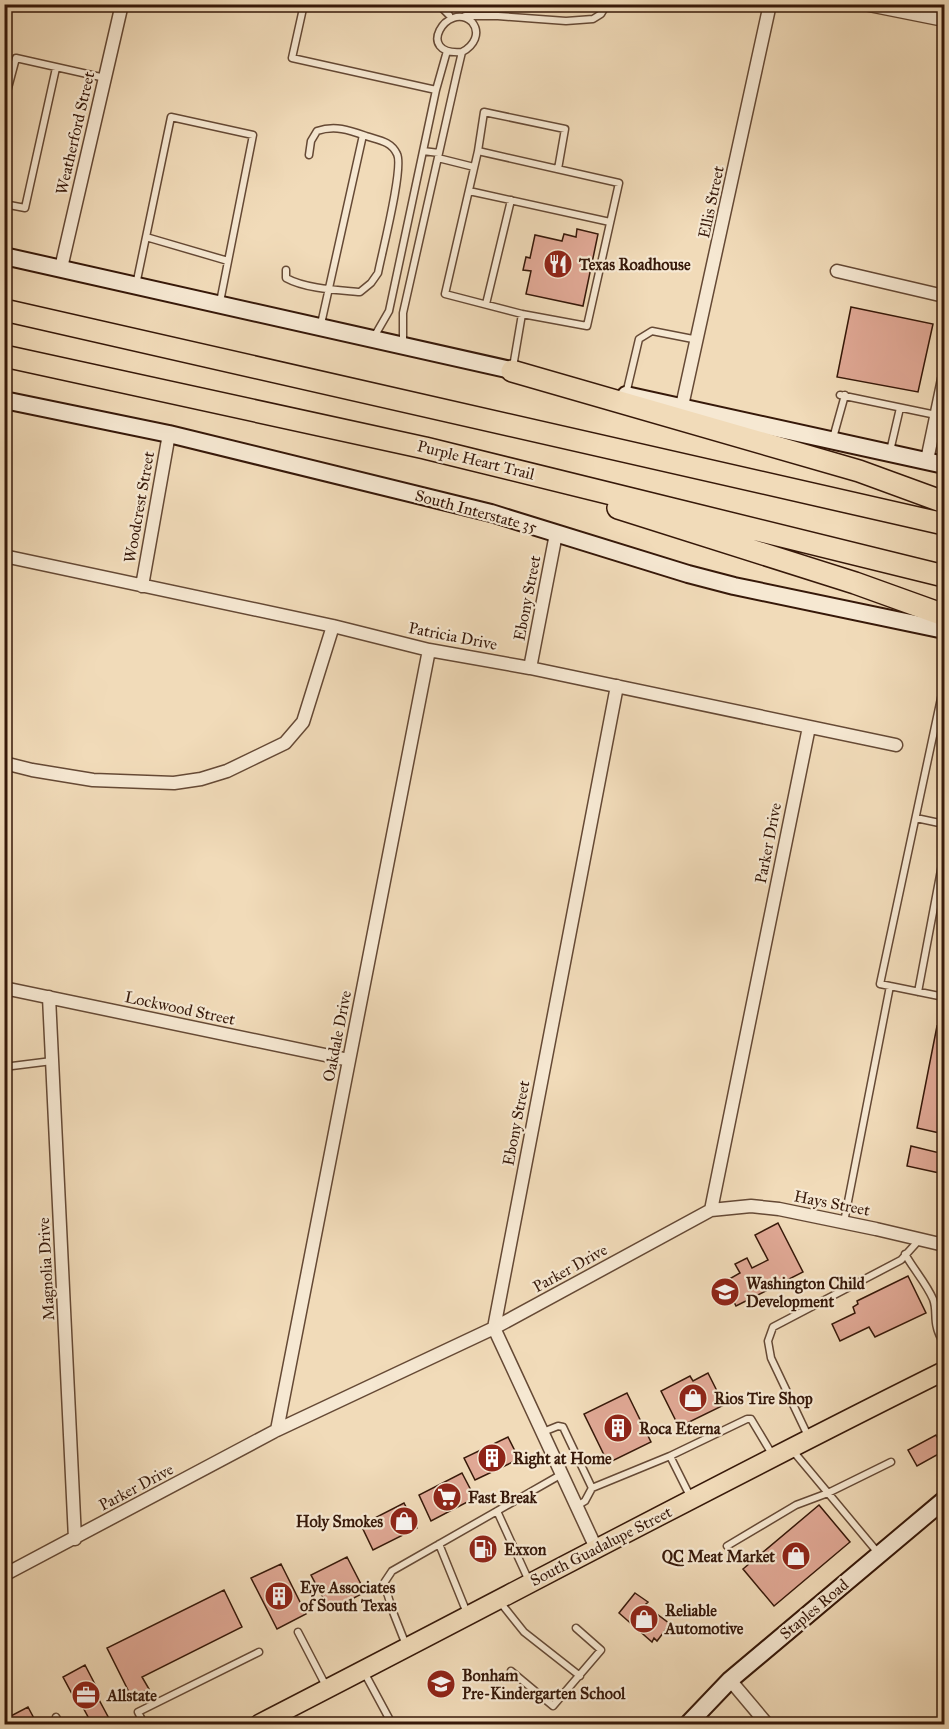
<svg xmlns="http://www.w3.org/2000/svg" width="949" height="1729" font-family="'IM FELL Great Primer',serif">
<style>
.building{fill:#e1a996;stroke:#361809;stroke-width:1.5}
.lines{fill:none;stroke-linecap:round;stroke-linejoin:round}
.lane-casing{stroke:#654935;stroke-width:9}
.street-casing{stroke:#654935;stroke-width:15}
.secondary-casing{stroke:#361809;stroke-width:20}
.primary-casing{stroke:#361809;stroke-width:21}
.highway-casing{stroke:#361809;stroke-width:24}
.lane{stroke:#f6e8d2;stroke-width:6}
.street{stroke:#f6e8d2;stroke-width:12}
.secondary{stroke:#f6e8d2;stroke-width:16}
.primary{stroke:#f1dbb9;stroke-width:18}
.highway{stroke:#f1dbb9;stroke-width:21}
.labels{text-anchor:middle;dominant-baseline:central;stroke-width:4.5;stroke-linejoin:round;paint-order:stroke}
.street-label{font-size:16px;fill:#361809;stroke:#f6e8d2}
.poi-label{font-size:16px;font-weight:bold;fill:#361809;stroke:#f6e8d2;text-anchor:start}
</style>
<rect width="100%" height="100%" fill="#f1dbb9"/>
<filter id="stains"><feTurbulence type="fractalNoise" baseFrequency=".00333" numOctaves="4"/><feColorMatrix values="0 0 0 0 .2 0 0 0 0 .09 0 0 0 0 .02 0 0 0 .5 -.17"/></filter>
<radialGradient id="worn" r=".72"><stop offset=".6" stop-color="#630" stop-opacity="0"/><stop offset="1" stop-color="#630" stop-opacity=".3"/></radialGradient>
<path class="building" d="M577,229L598,234L583,306L526,294L531,271L523,270L526,257L530,258L535,235L562,241L564,234L576,237Z
M851,307L933,324L918,392L837,377Z
M937,1026L944,1028V1134L917,1128Z
M911,1146L944,1154V1174L907,1166Z
M778,1223L803,1272L736,1306L724,1282L740,1273L735,1264L747,1258L752,1268L768,1260L755,1235Z
M908,1276L926,1313L875,1337L869,1327L840,1341L832,1324L855,1313L853,1307L858,1304L857,1301Z
M708,1373L724,1405L679,1427L661,1391L690,1376L693,1381Z
M627,1393L651,1442L608,1463L584,1414Z
M936,1435L944,1451L917,1466L908,1450Z
M508,1437L519,1459L475,1480L464,1458Z
M462,1473L475,1498L431,1521L419,1495Z
M404,1503L417,1528L373,1550L361,1525Z
M819,1505L850,1542L774,1606L743,1569Z
M489,1537L496,1552L477,1561L470,1547Z
M347,1557L365,1592L330,1611L311,1575Z
M281,1564L306,1614L277,1629L251,1578Z
M224,1590L242,1627L142,1677L149,1689L132,1698L107,1648Z
M635,1593L648,1602L645,1605L670,1624L657,1641L654,1638L652,1642L619,1613Z
M85,1665L100,1694L97,1696L112,1724H92L81,1704L78,1705L63,1677Z
M28,1707L37,1724H8L5,1719Z"/>
<g class="lines">
<g class="lane-casing">
<path id="lane" d="M304,4L292,58L436,90
M438,4L449,15
M465,16H498L566,21L593,19L601,14L607,4
M4,103L16,58L105,78
M423,151L439,153
M478,151L619,183L587,326L522,314L445,294Z
M478,151L484,112L565,129L558,169
M438,158L474,167
M469,191L610,222
M4,204L25,208L56,68
M146,237L228,261
M286,270V278C306,289 338,290 360,292L371,283L378,273C382,252 404,168 397,154C391,141 378,140 366,136C349,130 335,125 317,131L311,141L309,155
M136,285L171,117L253,135L220,302
M486,304L511,200
M321,324L363,135
M374,337L389,311L436,90L447,51
M403,345V313L457,73L462,52C474,46 481,33 472,22C447,0 414,56 462,52
M513,367L522,314
M626,394L639,339L652,331L698,340
M840,395L936,415
M833,438L845,395
M890,451L900,408
M943,689L880,984L944,997
M916,818L944,824
M918,992L944,854
M4,1067L52,1061
M844,1222L890,986
M905,1254C914,1270 926,1283 933,1299C937,1309 934,1318 937,1328C938,1333 942,1340 944,1345
M543,1432L558,1426L563,1427L592,1488
M809,1438L771,1358L768,1341L773,1327L901,1260L920,1239
M793,1451L879,1554
M670,1456L691,1498
M577,1506L585,1501L592,1488L670,1456L747,1419H751L772,1454
M497,1511L529,1581
M439,1544L467,1613
M727,1546L796,1505L828,1493L891,1462
M500,1602L524,1632L580,1676
M298,1632L326,1686
M406,1645L393,1612L384,1583L392,1571L562,1474
M511,1671L553,1706L601,1650L576,1628
M364,1672L392,1724
M56,1717L60,1724
M144,1724L138,1712L259,1652"/>
</g>
<g class="street-casing">
<path id="street" d="M864,4L944,20
M61,268L122,4
M837,271L944,296
M682,406L770,4
M927,460L944,379
M4,556L333,626L429,650L530,668L896,745
M142,586L169,434
M530,668L556,534
M4,763L32,770L93,780L174,783L201,779L227,771L285,743L303,722L333,626
M4,988L349,1060
M49,997L75,1539
M711,1210L809,727
M277,1430L429,650
M596,1548L494,1328L617,686
M4,1575L277,1430L494,1328L711,1210L751,1206L779,1209L876,1229L944,1245
M730,1680L767,1724"/>
</g>
<g class="secondary-casing">
<path id="secondary" d="M4,256L524,373
M626,395L944,465
M4,400L169,434L491,513L688,574L734,586L944,630
M688,1724L730,1680L944,1500"/>
</g>
<g class="primary-casing">
<path id="primary" d="M259,1724C487,1607 714,1485 944,1371"/>
</g>
<g class="highway-casing">
<path id="highway" d="M4,310L944,524
M4,356L425,448L944,576
M512,371L859,471L944,502
M618,508L855,583L944,615"/>
</g>
<use href="#lane" class="lane"/>
<use href="#street" class="street"/>
<use href="#secondary" class="secondary"/>
<use href="#primary" class="primary"/>
<use href="#highway" class="highway"/>
</g>
<defs>
<g id="restaurant-disc" transform="scale(1.5)"><circle r="9.5" fill="#8f2418" stroke="#f6e8d2"/><path d="M-5-6h1v4h1v-4h1v4h1v-4h1v5L-1.5 .5V6h-2V.5L-5-1ZM5-6V6H3V1.5H1.5Q1.5-4 5-6Z" fill="#fff"/></g>
<g id="school-disc" transform="scale(1.5)"><circle r="9.5" fill="#8f2418" stroke="#f6e8d2"/><path d="M0-5L7-2L0 1L-7-2ZM-4 1L0 2.5L4 1V4Q0 6-4 4Z" fill="#fff"/></g>
<g id="shop-disc" transform="scale(1.5)"><circle r="9.5" fill="#8f2418" stroke="#f6e8d2"/><path d="M-5-2.5h2.3a2.7 3.5 0 0 1 5.4 0H5L5.5 6h-11ZM-1.5-2.5h3a1.5 2.3 0 0 0-3 0Z" fill="#fff"/></g>
<g id="building-disc" transform="scale(1.5)"><circle r="9.5" fill="#8f2418" stroke="#f6e8d2"/><path d="M-4-6H4V6H1V3H-1V6H-4ZM-2.5-4.3h1.7v1.8h-1.7ZM.8-4.3h1.7v1.8H.8ZM-2.5-1h1.7V.8h-1.7ZM.8-1h1.7V.8H.8Z" fill="#fff"/></g>
<g id="supermarket-disc" transform="scale(1.5)"><circle r="9.5" fill="#8f2418" stroke="#f6e8d2"/><path d="M-6-5.5h2.5l.6 2H6L4.5 2H-2.5L-4.4-4H-6ZM-1.5 3.2a1.3 1.3 0 1 0 .1 0ZM3 3.2a1.3 1.3 0 1 0 .1 0Z" fill="#fff"/></g>
<g id="fuel-disc" transform="scale(1.5)"><circle r="9.5" fill="#8f2418" stroke="#f6e8d2"/><path d="M-5.5-6h7V0h2V4h1.3V-2.5L3-4.5l.8-.8L6-3V5H2.5V1h-1V6h-7ZM-4.2-4.7v3.2H.2V-4.7Z" fill="#fff"/></g>
<g id="office-disc" transform="scale(1.5)"><circle r="9.5" fill="#8f2418" stroke="#f6e8d2"/><path d="M-6-3h4V-5.5h4V-3h4V5H-6ZM-1-4.5V-3h2v-1.5ZM-6 0V1H6V0Z" fill="#fff"/></g>
</defs>
<g fill-rule="evenodd">
<use href="#restaurant-disc" x="558" y="264"/>
<use href="#school-disc" x="725" y="1292"/>
<use href="#shop-disc" x="693" y="1398"/>
<use href="#building-disc" x="618" y="1428"/>
<use href="#building-disc" x="492" y="1458"/>
<use href="#supermarket-disc" x="447" y="1497"/>
<use href="#shop-disc" x="404" y="1521"/>
<use href="#fuel-disc" x="483" y="1549"/>
<use href="#shop-disc" x="796" y="1556"/>
<use href="#building-disc" x="279" y="1596"/>
<use href="#shop-disc" x="644" y="1619"/>
<use href="#school-disc" x="441" y="1684"/>
<use href="#office-disc" x="86" y="1695"/>
</g>
<g class="labels">
<g class="street-label">
<text transform="translate(75 133) rotate(-77)">Weatherford Street</text>
<text transform="translate(711 202) rotate(-78)">Ellis Street</text>
<text transform="translate(476 460) rotate(14)">Purple Heart Trail</text>
<text transform="translate(139 507) rotate(-80)">Woodcrest Street</text>
<text transform="translate(476 511) rotate(15)">South Interstate 35</text>
<text transform="translate(527 598) rotate(-79)">Ebony Street</text>
<text transform="translate(453 636) rotate(11)">Patricia Drive</text>
<text transform="translate(768 843) rotate(-79)">Parker Drive</text>
<text transform="translate(180 1008) rotate(12)">Lockwood Street</text>
<text transform="translate(337 1036) rotate(-79)">Oakdale Drive</text>
<text transform="translate(516 1123) rotate(-79)">Ebony Street</text>
<text transform="translate(832 1203) rotate(11)">Hays Street</text>
<text transform="translate(570 1268) rotate(-29)">Parker Drive</text>
<text transform="translate(46 1269) rotate(-93)">Magnolia Drive</text>
<text transform="translate(136 1487) rotate(-28)">Parker Drive</text>
<text transform="translate(601 1546) rotate(-27)">South Guadalupe Street</text>
<text transform="translate(814 1609) rotate(-40)">Staples Road</text>
</g>
<g class="poi-label">
<text x="579" y="264">Texas Roadhouse</text>
<text x="746" y="1283">Washington Child<tspan x="746" dy="18">Development</tspan></text>
<text x="714" y="1398">Rios Tire Shop</text>
<text x="639" y="1428">Roca Eterna</text>
<text x="513" y="1458">Right at Home</text>
<text x="468" y="1497">Fast Break</text>
<text x="383" y="1521" text-anchor="end">Holy Smokes</text>
<text x="504" y="1549">Exxon</text>
<text x="775" y="1556" text-anchor="end">QC Meat Market</text>
<text x="300" y="1587">Eye Associates<tspan x="300" dy="18">of South Texas</tspan></text>
<text x="665" y="1610">Reliable<tspan x="665" dy="18">Automotive</tspan></text>
<text x="462" y="1675">Bonham<tspan x="462" dy="18">Pre-Kindergarten School</tspan></text>
<text x="107" y="1695">Allstate</text>
</g>
</g>
<rect width="949" height="1729" fill="none" stroke="#f1dbb9" stroke-width="24"/>
<rect x="6" y="6" width="937" height="1717" fill="none" stroke="#361809" stroke-width="3"/>
<rect x="12" y="12" width="925" height="1705" fill="none" stroke="#361809" stroke-width="1.5"/>
<rect width="100%" height="100%" filter="url(#stains)"/>
<rect width="100%" height="100%" fill="url(#worn)"/>
</svg>
